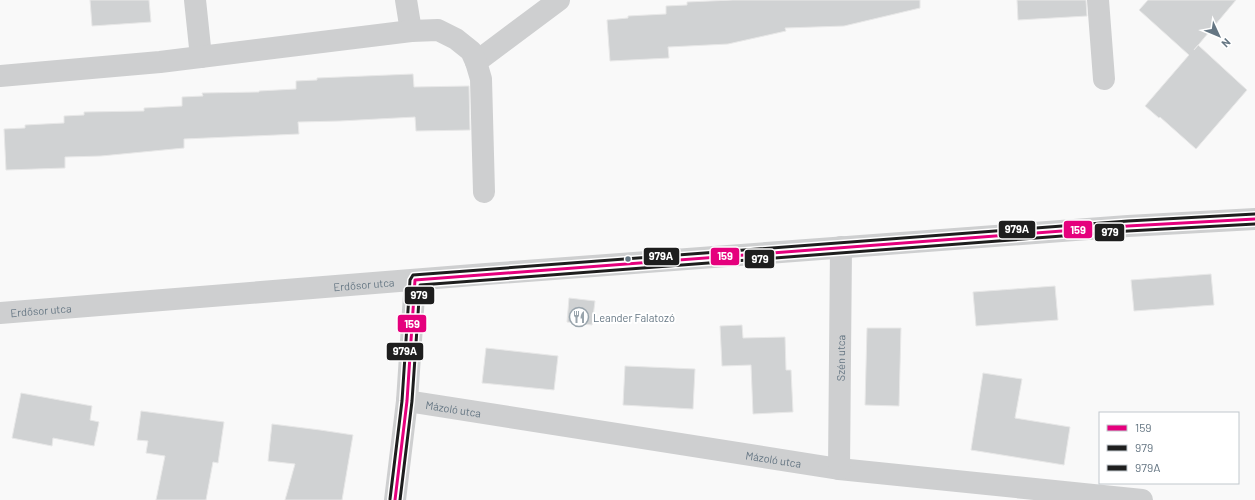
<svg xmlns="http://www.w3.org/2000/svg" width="1255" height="500" font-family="Barlow,sans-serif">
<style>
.building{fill:#d0d2d3;stroke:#e8e8e8}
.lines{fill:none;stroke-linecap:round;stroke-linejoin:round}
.minor{stroke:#cecfd0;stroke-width:22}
.bus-1-casing{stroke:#fff;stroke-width:6}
.bus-2-casing{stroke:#fff;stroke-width:6}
.bus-3-casing{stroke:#fff;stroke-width:6}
.bus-1{stroke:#e5007d;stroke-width:3}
.bus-2{stroke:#1e1e1e;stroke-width:3}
.bus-3{stroke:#1e1e1e;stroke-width:3}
.bus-dot{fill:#657683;stroke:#fff;stroke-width:1.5}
.labels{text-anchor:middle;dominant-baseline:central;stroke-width:4;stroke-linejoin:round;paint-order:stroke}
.street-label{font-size:11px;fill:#657683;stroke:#fff}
.poi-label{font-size:11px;fill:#657683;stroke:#fff;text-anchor:start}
.line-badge{stroke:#fff;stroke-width:1.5}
.badge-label{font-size:11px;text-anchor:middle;font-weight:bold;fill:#fff}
</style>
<rect width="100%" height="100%" fill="#f9f9f9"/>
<path class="building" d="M90,0H149L151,22L92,26Z
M733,0H920V8L844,26L785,28L786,31L728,44L668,47L669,58L610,61L607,20L628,18V16L666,14V6L687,5V2Z
M1017,0H1086L1087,16L1018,20Z
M1148,0H1236L1194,50L1198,45L1247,90L1196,149L1160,117L1159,118L1145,106L1189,55L1139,10Z
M413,74L414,87L469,86L470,130L416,131L415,117L340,121L298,122L299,134L184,139V148L101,156L65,157V168L6,170L4,129L25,128V125L64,123V116L84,115V112L144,111V108L182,106V97L203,96L202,93L259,92V91L296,89V81L317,80V78Z
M1211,274L1214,305L1134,311L1131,280Z
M1055,286L1058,320L976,326L973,292Z
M569,298L595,301L592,325L567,322Z
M742,325L743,338L785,337L786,370H791L793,412L753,414L751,365L722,366L720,326Z
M867,328H901L899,406L865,405Z
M486,348L558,356L554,390L482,383Z
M625,366L695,369L693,409L623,405Z
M983,373L1022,379L1015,418L1070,427L1064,465L971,450Z
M21,393L92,406L90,420L99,422L94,446L53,438L52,446L12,438Z
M141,411L224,422L218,463L213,462L206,500H156L165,456L146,453L148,441L137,440Z
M272,424L320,430L353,435L342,500H285L295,464L268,461Z"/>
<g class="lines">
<g class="minor">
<path d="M195,0L201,57"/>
<path d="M406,0L411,31"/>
<path d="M1098,0L1104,79"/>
<path d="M476,62L559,0"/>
<path d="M0,76L160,62L411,31L438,30L456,39L471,51L476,62L481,79L484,192"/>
<path id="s1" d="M0,313L486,274L1128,226L1255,219"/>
<path id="s2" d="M407,401L839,469L1142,500"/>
<path id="s3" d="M839,469L841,247"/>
<path d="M395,500L407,401L415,280"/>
</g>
<g class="bus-1-casing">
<path id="bus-1" d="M395,500L407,401L415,280L1128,226L1255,219"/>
</g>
<g class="bus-2-casing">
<path id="bus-2" d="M400,500L412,401L420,285L1128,231L1255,224"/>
</g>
<g class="bus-3-casing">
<path id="bus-3" d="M390,499L402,401L410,280L413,275L1128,221L1255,214"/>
</g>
<use href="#bus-1" class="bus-1"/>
<use href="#bus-2" class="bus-2"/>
<use href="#bus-3" class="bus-3"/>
</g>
<defs>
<g id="restaurant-ring" transform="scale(1)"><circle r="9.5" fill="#fff" stroke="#99a4ac" stroke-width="1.5"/><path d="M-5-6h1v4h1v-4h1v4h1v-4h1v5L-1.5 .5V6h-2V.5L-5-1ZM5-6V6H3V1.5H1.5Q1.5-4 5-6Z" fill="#99a4ac"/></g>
</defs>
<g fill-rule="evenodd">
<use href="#restaurant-ring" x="579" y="317"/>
</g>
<circle class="bus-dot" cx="628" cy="259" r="3.5"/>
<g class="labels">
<g class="street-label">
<text stroke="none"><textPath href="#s1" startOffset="365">Erdősor utca</textPath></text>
<text stroke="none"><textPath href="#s1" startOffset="41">Erdősor utca</textPath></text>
<text stroke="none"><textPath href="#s3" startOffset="111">Szén utca</textPath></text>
<text stroke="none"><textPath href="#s2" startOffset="47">Mázoló utca</textPath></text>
<text stroke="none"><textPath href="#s2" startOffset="371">Mázoló utca</textPath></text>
</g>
<g class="poi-label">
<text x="593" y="317">Leander Falatozó</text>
</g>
</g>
<g class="line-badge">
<rect x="998" y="220" width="38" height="19" rx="4" fill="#1e1e1e"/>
<rect x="1063" y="220" width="30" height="19" rx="4" fill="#e5007d"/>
<rect x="1094" y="223" width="31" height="19" rx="4" fill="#1e1e1e"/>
<rect x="643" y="247" width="37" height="19" rx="4" fill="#1e1e1e"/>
<rect x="710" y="247" width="30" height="19" rx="4" fill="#e5007d"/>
<rect x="744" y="249" width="31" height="20" rx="4" fill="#1e1e1e"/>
<rect x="404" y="286" width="31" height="19" rx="4" fill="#1e1e1e"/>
<rect x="397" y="314" width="30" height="19" rx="4" fill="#e5007d"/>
<rect x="386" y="342" width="38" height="19" rx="4" fill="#1e1e1e"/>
</g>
<g class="badge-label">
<text x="1017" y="233">979A</text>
<text x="1078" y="234">159</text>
<text x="1110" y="236">979</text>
<text x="661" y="260">979A</text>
<text x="725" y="260">159</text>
<text x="760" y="263">979</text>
<text x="419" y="299">979</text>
<text x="412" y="328">159</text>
<text x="405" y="355">979A</text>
</g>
<rect x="1099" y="412" width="140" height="72" fill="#ffffff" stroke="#c1c8cd"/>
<rect x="1107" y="425" width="20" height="6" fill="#e5007d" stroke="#c1c8cd"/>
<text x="1135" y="432" font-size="12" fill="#657683">159</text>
<rect x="1107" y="445" width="20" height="6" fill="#1e1e1e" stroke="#c1c8cd"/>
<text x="1135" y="452" font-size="12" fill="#657683">979</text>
<rect x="1107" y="465" width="20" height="6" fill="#1e1e1e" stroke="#c1c8cd"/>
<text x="1135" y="472" font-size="12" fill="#657683">979A</text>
<g transform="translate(1219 36) rotate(134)" stroke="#ffffff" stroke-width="3" paint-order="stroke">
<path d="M0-3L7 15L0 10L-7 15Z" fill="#657683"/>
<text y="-6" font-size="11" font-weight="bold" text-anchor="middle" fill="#657683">N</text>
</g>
</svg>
